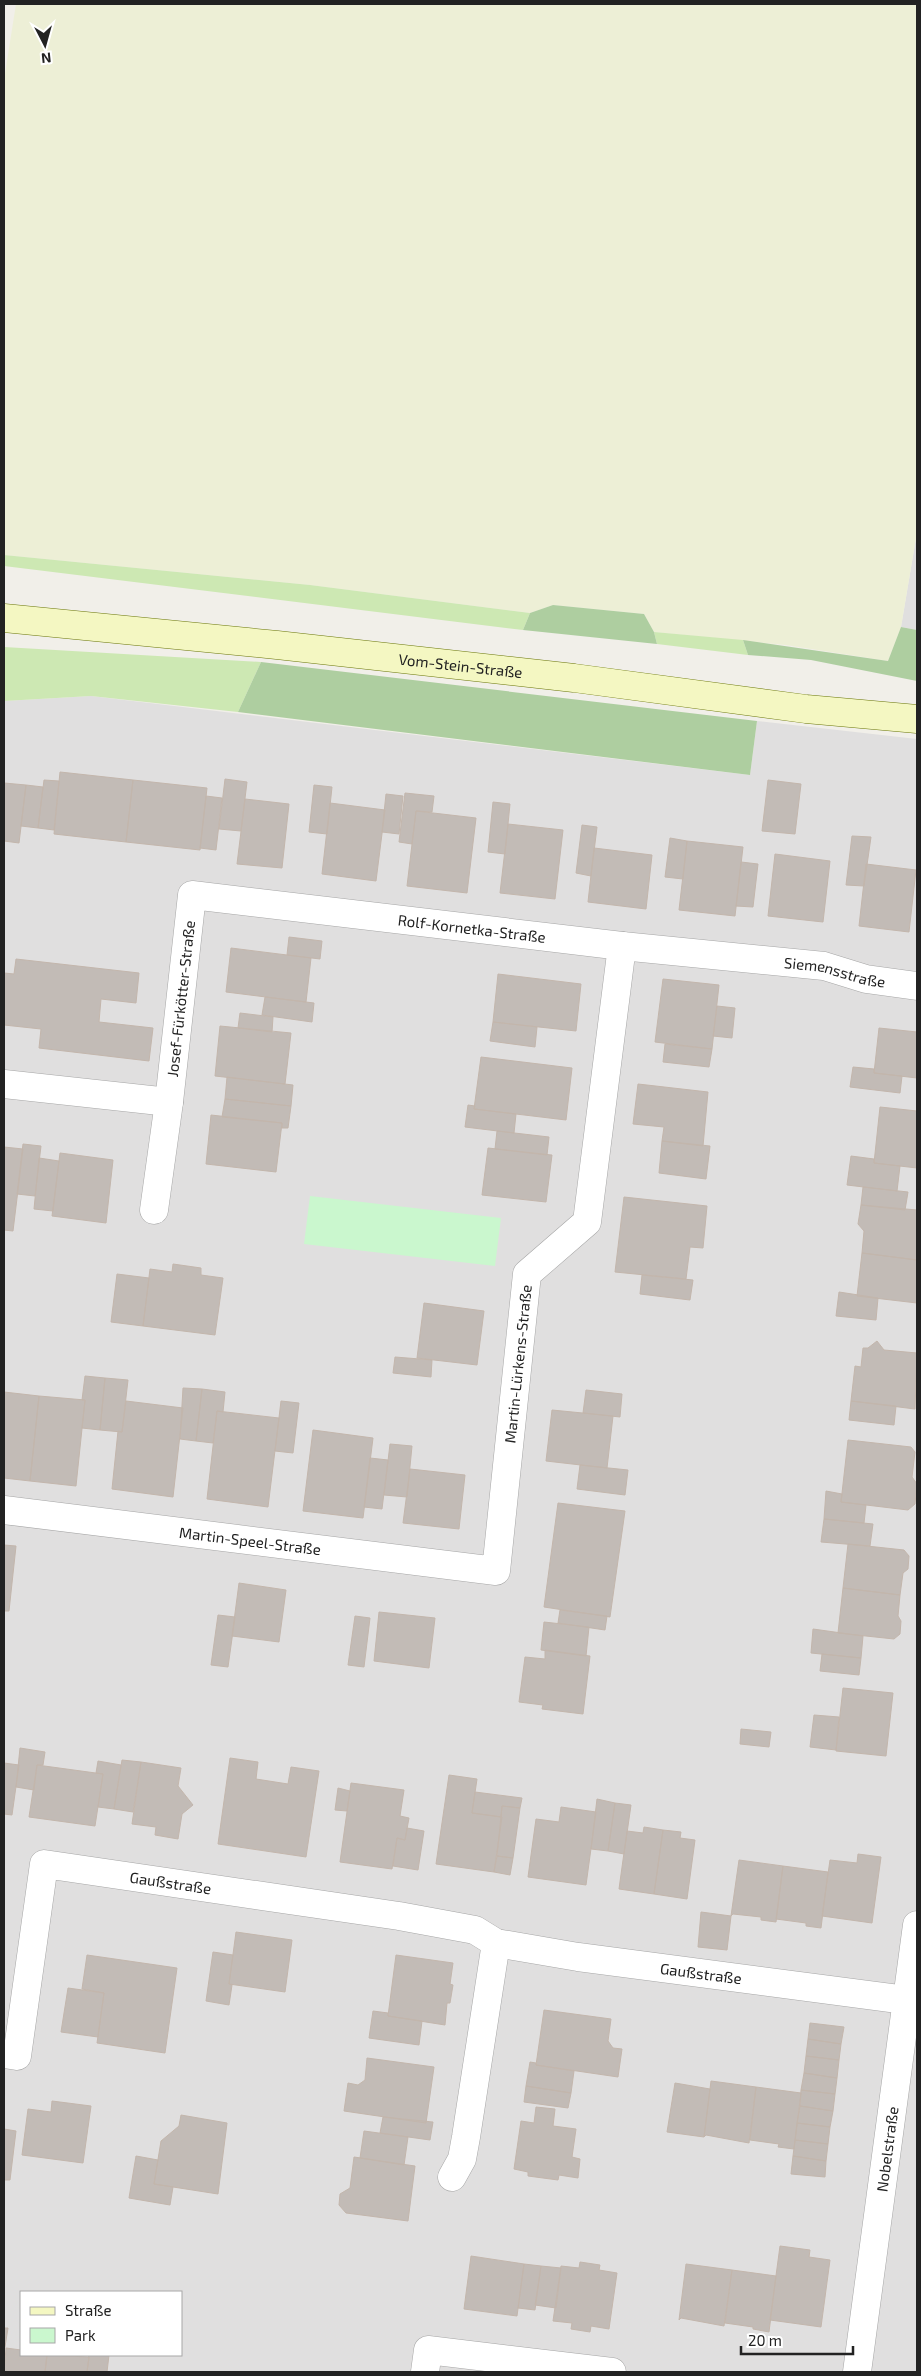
<svg xmlns="http://www.w3.org/2000/svg" width="921" height="2376" font-family="'Exo 2',sans-serif">
<style>
.residential{fill:#e0dfdf;fill-rule:evenodd}
.farmland{fill:#edefd6}
.grass{fill:#cde8b3}
.forest{fill:#aecea0}
.park{fill:#caf7ce}
.building{fill:#c2bbb6;stroke:#c3b6ac}
.lines{fill:none;stroke-linecap:round;stroke-linejoin:round}
.minor-casing{stroke:#a6a6a6;stroke-width:29}
.secondary-casing{stroke:#6b770b;stroke-width:29}
.minor{stroke:#fff;stroke-width:28}
.secondary{stroke:#f4f7c2;stroke-width:28}
.labels{text-anchor:middle;dominant-baseline:central;stroke-width:5;stroke-linejoin:round;paint-order:stroke}
.street-label{font-size:15px;fill:#222;stroke:#fff}
</style>
<rect width="100%" height="100%" fill="#f1efe9"/>
<path class="residential" d="M917,532V630L901,627Z
M91,696L750,775L757,721L917,739V2372H4V701ZM21,2292H181V2355H21Z"/>
<path class="farmland" d="M16,4H917V532L901,627L888,661L786,645L654,632L644,614L553,605L530,613L310,585L4,555V80Z"/>
<path class="grass" d="M4,555L310,585L530,613L523,630L4,566Z
M654,632L743,640L748,655L657,644Z
M4,647L261,662L238,712L91,696L4,701Z"/>
<path class="forest" d="M553,605L644,614L654,632L657,644L523,630L530,613Z
M901,627L917,630V681L811,660L748,655L743,640L888,661Z
M261,662L757,721L750,775L238,712Z"/>
<path class="park" d="M310,1196L501,1218L495,1266L304,1244Z"/>
<path class="building" d="M60,772L133,780L126,842L54,834Z
M225,779L247,782L241,831L219,829Z
M44,780L59,781L54,830L38,828Z
M133,780L207,788L200,850L126,842Z
M768,780L801,784L795,834L762,831Z
M4,783L26,785L19,843L4,841Z
M26,785L43,787L38,828L21,826Z
M314,785L332,787L327,834L309,832Z
M405,793L434,796L432,812L416,811L412,844L399,842Z
M386,794L403,796L399,834L382,832Z
M206,796L222,798L216,850L200,848Z
M245,799L289,804L282,868L237,864Z
M493,802L510,804L505,854L488,852Z
M330,803L385,810L376,881L322,874Z
M416,811L476,818L467,893L407,886Z
M508,824L563,830L555,899L500,893Z
M582,825L597,827L591,876L576,873Z
M852,836L871,837L864,886L846,885Z
M670,838L687,841L683,879L665,877Z
M687,841L743,847L735,916L679,910Z
M594,848L652,855L646,909L588,902Z
M775,854L830,861L823,922L768,916Z
M741,862L758,864L753,907L736,906Z
M866,864L916,870L909,932L859,926Z
M289,937L322,941L320,959L287,955Z
M231,948L311,958L306,1002L226,992Z
M16,959L139,973L136,1003L101,999L99,1022L153,1028L149,1061L39,1048L41,1029L4,1025V973L14,974Z
M498,974L581,984L576,1031L493,1022Z
M663,979L719,985L712,1049L655,1042Z
M265,997L314,1003L312,1022L262,1015Z
M717,1006L735,1008L732,1038L713,1036Z
M240,1013L273,1017L272,1032L238,1028Z
M493,1022L537,1027L535,1047L490,1041Z
M220,1026L291,1033L285,1084L215,1076Z
M879,1028L917,1032V1078L874,1073Z
M665,1044L712,1049L709,1067L663,1062Z
M481,1057L572,1068L566,1120L474,1109Z
M853,1067L874,1069V1073L902,1076L900,1093L850,1087Z
M227,1077L293,1085L291,1106L225,1099Z
M638,1084L708,1092L703,1146L662,1141L664,1127L633,1124Z
M225,1099L291,1106L288,1128H282V1123L222,1117Z
M468,1105L475,1106L474,1109L516,1114L514,1133L465,1127Z
M880,1107L917,1111V1168L874,1163Z
M211,1115L282,1123L276,1172L206,1164Z
M497,1131L549,1137L547,1155L495,1149Z
M662,1141L710,1146L706,1179L659,1173Z
M23,1144L41,1146L35,1196L17,1194Z
M4,1147L23,1149L13,1231L4,1230Z
M488,1148L552,1155L546,1202L482,1195Z
M60,1153L113,1160L106,1223L52,1216Z
M851,1156L874,1159V1163L900,1166L897,1191L847,1185Z
M39,1158L59,1161L53,1211L34,1209Z
M863,1187L908,1192L905,1210L861,1205Z
M624,1197L707,1206L703,1248L690,1247L686,1279L615,1272Z
M861,1205L917,1210V1260L862,1253L864,1231L858,1224Z
M862,1253L917,1260V1303L857,1296Z
M173,1264L201,1268V1275L223,1278L215,1335L143,1326L150,1269L172,1272Z
M117,1274L149,1278L143,1326L111,1322Z
M642,1275L693,1280L690,1300L640,1294Z
M839,1292L878,1298L876,1320L836,1316Z
M424,1303L484,1311L477,1365L417,1358Z
M877,1341L884,1350L917,1353L915,1409L851,1401L855,1366L861,1367L863,1348H868Z
M395,1357L432,1360L431,1377L393,1373Z
M85,1376L105,1378L100,1430L82,1428L85,1400H82Z
M105,1378L128,1380L122,1432L100,1430Z
M183,1388L202,1389L196,1441L180,1439Z
M202,1389L225,1392L223,1412L217,1411L213,1443L196,1441Z
M586,1390L622,1394L620,1417L583,1413Z
M4,1392L39,1396L30,1481L4,1478Z
M39,1396L85,1400L76,1486L30,1481Z
M126,1401L183,1408L173,1497L112,1489L118,1431L122,1432Z
M281,1401L299,1403L293,1453L275,1451Z
M851,1401L896,1406L894,1425L849,1420Z
M552,1410L613,1416L607,1468L546,1461Z
M217,1411L279,1418L268,1507L207,1499Z
M313,1430L373,1438L363,1518L303,1511Z
M848,1440L911,1447L915,1452L912,1477L917,1484L915,1504L908,1510L841,1502Z
M390,1444L412,1446L407,1497L384,1495Z
M370,1458L388,1460L382,1509L364,1507Z
M580,1465L628,1470L625,1495L577,1489Z
M410,1469L465,1475L459,1529L403,1523Z
M826,1491L842,1494L841,1502L866,1505L864,1523L824,1519Z
M558,1503L625,1511L610,1617L544,1607Z
M824,1519L873,1524L870,1546L821,1542Z
M848,1544L904,1550L909,1556L908,1569L903,1573L900,1595L843,1588Z
M4,1545L16,1546L9,1611H4Z
M239,1583L286,1590L279,1642L232,1636Z
M843,1588L900,1595L898,1616L901,1621L900,1634L894,1639L838,1633Z
M560,1610L607,1616L605,1630L558,1623Z
M379,1612L435,1618L429,1668L374,1661Z
M218,1615L235,1617L228,1667L211,1665Z
M355,1616L370,1618L364,1667L348,1665Z
M544,1622L589,1627L586,1656L541,1650Z
M813,1629L863,1636L861,1658L811,1653Z
M545,1650L590,1656L583,1714L542,1709L543,1705L519,1702L525,1657L545,1659Z
M822,1654L861,1658L859,1675L820,1671Z
M843,1688L893,1693L886,1756L836,1751Z
M814,1715L839,1717L836,1750L810,1747Z
M741,1729L771,1732L769,1747L740,1744Z
M20,1748L45,1752L43,1765H37L34,1790L16,1787Z
M230,1758L258,1762L256,1779L288,1784L291,1767L319,1771L306,1857L218,1844Z
M122,1760L141,1762L133,1812L114,1809Z
M98,1761L121,1765L114,1809L98,1807L103,1774L96,1773Z
M141,1762L181,1768L178,1786L193,1805L182,1814L178,1839L155,1835L156,1827L132,1824Z
M4,1763L19,1765L12,1815L4,1814Z
M37,1765L103,1774L95,1826L29,1817Z
M449,1775L477,1779L472,1813L502,1817L494,1872L436,1864Z
M351,1783L404,1790L400,1816L409,1818L405,1840L397,1838L392,1869L340,1862Z
M338,1788L350,1791L347,1811L335,1810Z
M475,1792L522,1798L520,1808L502,1806L501,1817L472,1813Z
M597,1799L615,1803L608,1851L591,1849Z
M615,1803L631,1805L624,1854L608,1851Z
M502,1806L520,1808L513,1858L497,1856Z
M561,1807L596,1812L586,1885L528,1877L536,1819L559,1822Z
M644,1827L663,1830L654,1894L619,1889L627,1831L643,1833Z
M407,1828L424,1831L418,1870L393,1866L397,1838L405,1840Z
M663,1830L681,1832L680,1838L695,1840L687,1899L654,1894Z
M858,1854L881,1857L872,1923L822,1916L830,1860L857,1863Z
M497,1856L513,1858L510,1875L494,1872Z
M739,1860L783,1866L776,1922L761,1920V1917L733,1914L731,1916Z
M783,1866L828,1872L821,1928L806,1926V1923L776,1919Z
M701,1912L731,1916L727,1950L698,1947Z
M236,1932L292,1940L285,1992L229,1984Z
M213,1952L233,1955L229,1984L232,1985L229,2005L206,2001Z
M87,1955L177,1968L165,2053L97,2043L104,1993L82,1989Z
M396,1955L453,1963L450,1984L453,1985L450,2003H447L445,2025L388,2016Z
M68,1988L104,1993L98,2037L61,2032Z
M544,2010L611,2019L608,2041L613,2048L622,2049L618,2077L536,2065Z
M373,2011L388,2013V2016L422,2021L419,2045L369,2038Z
M810,2023L844,2027L841,2044L808,2039Z
M808,2039L841,2044L839,2060L806,2056Z
M806,2056L839,2060L837,2078L804,2073Z
M367,2058L434,2067L426,2123L344,2111L348,2083L358,2085L365,2080Z
M530,2062L536,2063V2065L574,2071L571,2093L526,2086Z
M804,2073L837,2078L835,2094L801,2090Z
M711,2081L756,2087L749,2143L706,2135L704,2137Z
M675,2083L710,2089L704,2137L667,2132Z
M526,2086L571,2093L568,2108L524,2102Z
M756,2087L801,2093L794,2149L778,2147L779,2144L750,2140Z
M801,2090L835,2094L833,2111L800,2106Z
M52,2101L91,2106L83,2163L22,2155L28,2109L51,2112Z
M800,2106L833,2111L830,2127L797,2123Z
M536,2107L555,2109L553,2126L576,2129L572,2157L580,2159L578,2178L559,2175L558,2180L528,2176V2172L514,2169L521,2121L534,2123Z
M181,2115L227,2123L218,2194L154,2184L161,2141L179,2126Z
M383,2117L433,2122L430,2140L380,2133Z
M797,2123L830,2127L828,2144L795,2140Z
M4,2129L16,2131L10,2180H4Z
M364,2131L408,2137L404,2165L360,2158Z
M795,2140L828,2144L826,2161L793,2156Z
M136,2156L158,2160L154,2184L173,2187L170,2205L129,2198Z
M793,2156L826,2161L825,2177L791,2174Z
M354,2157L415,2166L408,2221L346,2213L339,2205L340,2194L350,2188Z
M780,2246L810,2250L809,2257L830,2260L821,2327L770,2320Z
M471,2256L524,2264L517,2316L464,2309Z
M580,2262L600,2265L599,2270L617,2273L609,2329L591,2326L590,2332L571,2329L572,2323L553,2321L561,2266L579,2268Z
M524,2264L541,2266L535,2310L518,2308Z
M686,2264L732,2270L724,2326L681,2318L679,2320Z
M541,2266L561,2268L556,2308L535,2305Z
M732,2270L776,2276L769,2332L753,2329V2327L725,2323Z
M4,2328H8L4,2353Z
M6,2348L21,2350V2355H47L45,2372H4Z
M47,2355L89,2357L87,2372H45Z
M87,2355H109L107,2372H87L89,2357Z"/>
<g class="lines">
<g class="minor-casing">
<g id="minor">
<path id="s1" d="M4,1084L169,1102L192,895L622,946L824,966L866,979L917,986"/>
<path d="M154,1210L169,1102"/>
<path id="s2" d="M4,1510L496,1571L527,1274L587,1222L622,946"/>
<path id="s3" d="M4,2054L17,2056L44,1864L399,1916L475,1930L496,1943L578,1957L906,2000"/>
<path d="M452,2177L462,2159L466,2137L496,1943"/>
<path d="M425,2372L428,2350L612,2372"/>
<path id="s4" d="M857,2372L917,1925"/>
</g>
</g>
<g class="secondary-casing">
<g id="secondary">
<path id="s5" d="M4,618L277,645L574,678L806,709L917,719"/>
</g>
</g>
<use href="#minor" class="minor"/>
<use href="#secondary" class="secondary"/>
</g>
<g class="labels">
<g class="street-label">
<text stroke="none"><textPath href="#s5" startOffset="459">Vom-Stein-Straße</textPath></text>
<text stroke="none"><textPath href="#s1" startOffset="656">Rolf-Kornetka-Straße</textPath></text>
<text stroke="none"><textPath href="#s1" startOffset="1022">Siemensstraße</textPath></text>
<text stroke="none"><textPath href="#s1" startOffset="270">Josef-Fürkötter-Straße</textPath></text>
<text stroke="none"><textPath href="#s2" startOffset="704">Martin-Lürkens-Straße</textPath></text>
<text stroke="none"><textPath href="#s2" startOffset="248">Martin-Speel-Straße</textPath></text>
<text stroke="none"><textPath href="#s3" startOffset="335">Gaußstraße</textPath></text>
<text stroke="none"><textPath href="#s3" startOffset="875">Gaußstraße</textPath></text>
<text stroke="none"><textPath href="#s4" startOffset="225">Nobelstraße</textPath></text>
</g>
</g>
<rect width="921" height="2376" fill="none" stroke="#222222" stroke-width="10"/>
<rect x="20" y="2291" width="162" height="65" fill="#ffffff" stroke="#a7a7a7"/>
<rect x="30" y="2307" width="25" height="8" fill="#f4f7c2" stroke="#a7a7a7"/>
<text x="65" y="2316" font-size="15" fill="#222222">Straße</text>
<rect x="30" y="2328" width="25" height="15" fill="#caf7ce" stroke="#a7a7a7"/>
<text x="65" y="2341" font-size="15" fill="#222222">Park</text>
<g transform="translate(45 45) rotate(174)" stroke="#ffffff" stroke-width="4" paint-order="stroke">
<path d="M0-4L9 19L0 12L-9 19Z" fill="#222222"/>
<text y="-8" font-size="14" font-weight="bold" text-anchor="middle" fill="#222222">N</text>
</g>
<path d="M741 2346v8h112v-8" fill="none" stroke="#222222" stroke-width="2.5"/>
<text x="748" y="2346" font-size="15" fill="#222222" stroke="#ffffff" stroke-width="4" paint-order="stroke">20 m</text>
</svg>
